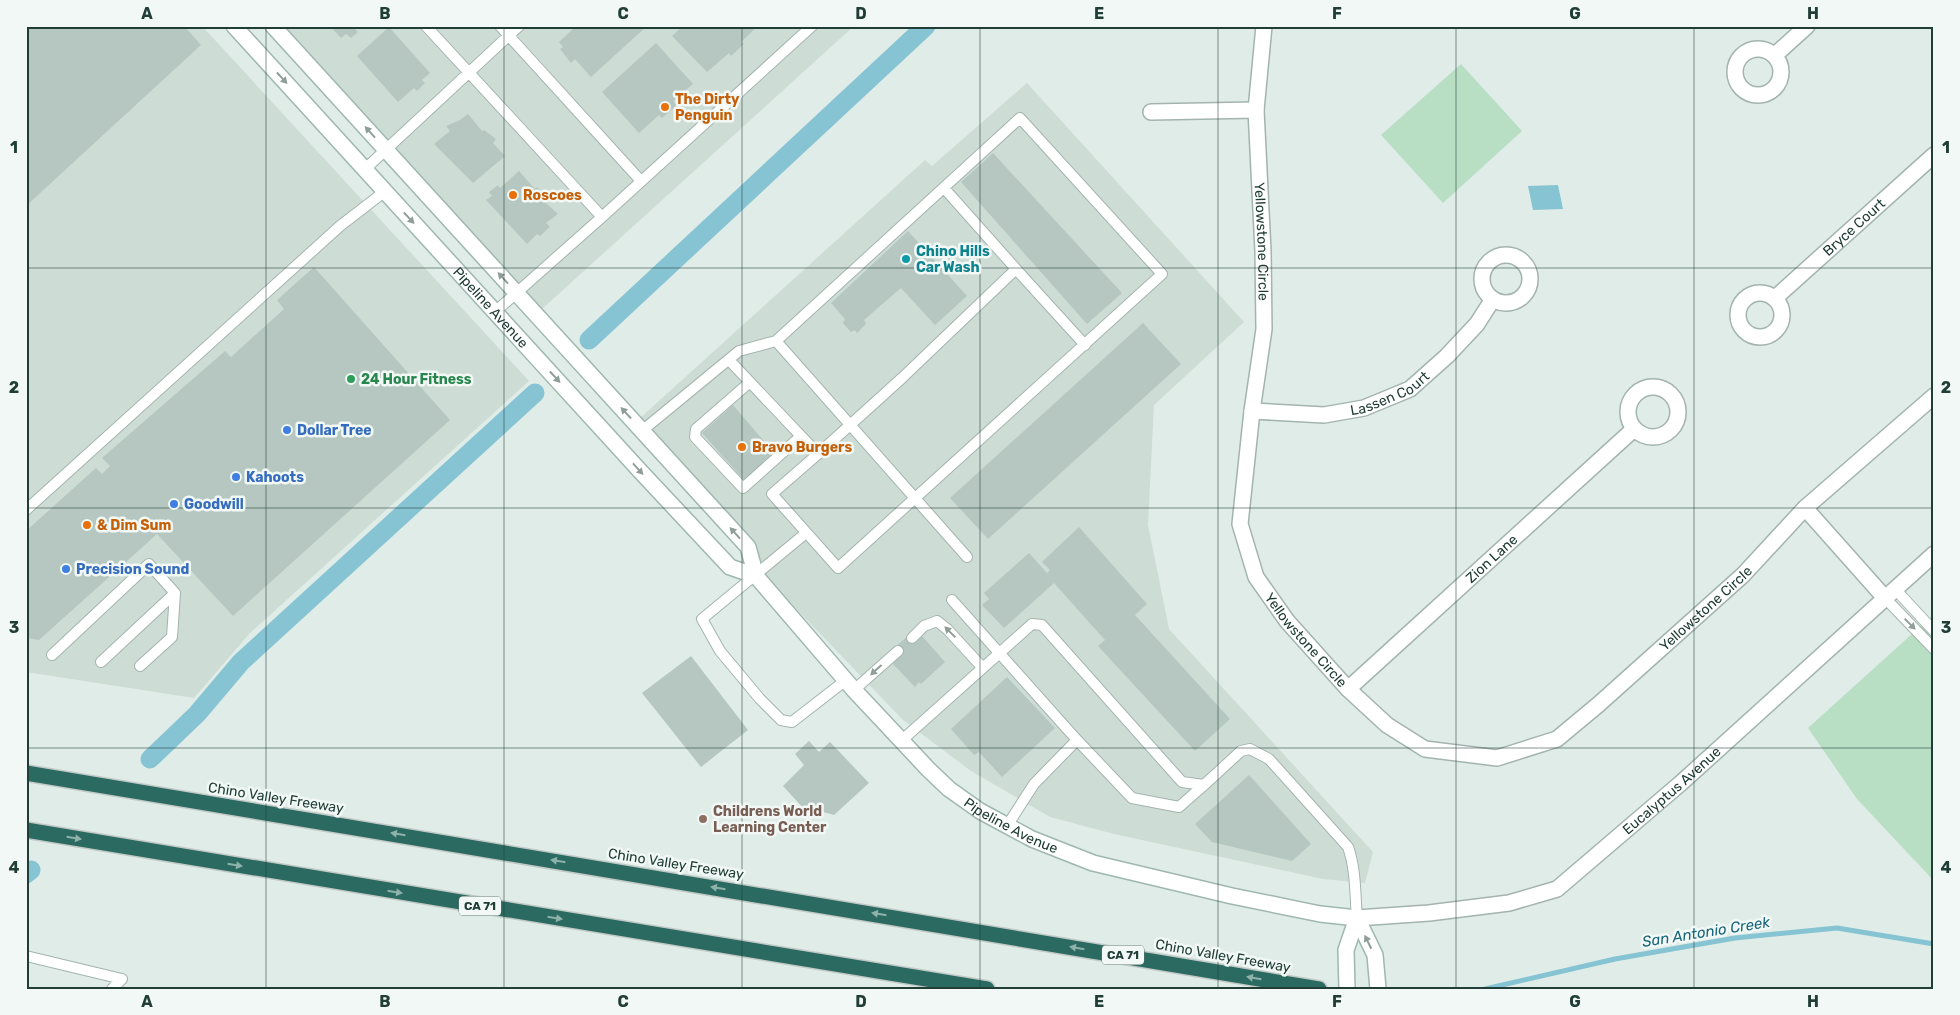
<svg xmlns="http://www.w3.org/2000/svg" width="1960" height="1015" font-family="Rubik,sans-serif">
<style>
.built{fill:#cedcd6}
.green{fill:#b8dec4}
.water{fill:#86c4d3}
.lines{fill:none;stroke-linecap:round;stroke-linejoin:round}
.stream{stroke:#86c4d3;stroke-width:5}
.canal{stroke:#86c4d3;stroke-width:19}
.building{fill:#b5c7c0}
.service-casing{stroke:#a3b4ae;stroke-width:12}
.minor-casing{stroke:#a3b4ae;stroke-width:18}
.tertiary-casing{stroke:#a3b4ae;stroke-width:18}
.secondary-casing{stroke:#9eb8b0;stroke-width:18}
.motorway-casing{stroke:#c1c9c7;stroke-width:18}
.service{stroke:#fff;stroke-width:10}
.minor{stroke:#fff;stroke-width:15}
.tertiary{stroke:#fff;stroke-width:15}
.secondary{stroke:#fff;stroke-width:15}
.motorway{stroke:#2b6a60;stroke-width:15}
.oneway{fill:#909e9a}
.oneway2{fill:#8eb1aa}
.grid{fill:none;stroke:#203d36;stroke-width:1;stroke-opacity:0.55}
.food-dot{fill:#e8710a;stroke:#f1f8f5;stroke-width:2}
.culture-dot{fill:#0f9aa8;stroke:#f1f8f5;stroke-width:2}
.leisure-dot{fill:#2e9e5b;stroke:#f1f8f5;stroke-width:2}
.shop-dot{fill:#3f7fe0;stroke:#f1f8f5;stroke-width:2}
.education-dot{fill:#8d6e63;stroke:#f1f8f5;stroke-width:2}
.labels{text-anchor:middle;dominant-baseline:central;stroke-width:5;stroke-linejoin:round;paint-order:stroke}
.shield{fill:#f1f8f5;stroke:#5f756f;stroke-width:1}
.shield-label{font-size:12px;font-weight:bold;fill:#203d36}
.food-label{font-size:14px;font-weight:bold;fill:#c56008;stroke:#f1f8f5;text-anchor:start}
.street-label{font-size:14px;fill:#203d36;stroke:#f1f8f5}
.culture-label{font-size:14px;font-weight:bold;fill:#0d838f;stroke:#f1f8f5;text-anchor:start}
.leisure-label{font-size:14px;font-weight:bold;fill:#27864d;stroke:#f1f8f5;text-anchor:start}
.shop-label{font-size:14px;font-weight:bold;fill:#366cbe;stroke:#f1f8f5;text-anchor:start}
.education-label{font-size:14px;font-weight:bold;fill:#785e54;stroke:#f1f8f5;text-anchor:start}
.water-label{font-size:15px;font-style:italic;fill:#18667b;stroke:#f1f8f5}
.neatline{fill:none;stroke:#203d36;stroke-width:2}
.grid-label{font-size:16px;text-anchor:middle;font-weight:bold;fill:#203d36}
</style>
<rect width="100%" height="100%" fill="#e0ece7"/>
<path class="built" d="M26,26H202L529,381L250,633L194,698L26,672Z
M263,26H854L531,319Z
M1027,83L1244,322L1154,405L1148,525L1169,629L1373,852L1365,883L1323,879L1114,834L1050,817L971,771L903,720L755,566L628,429L925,160L932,166Z"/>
<path class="green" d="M1461,64L1522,131L1443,203L1381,135Z
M1934,614V881L1857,799L1808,728Z"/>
<path class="water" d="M1558,185L1563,209L1533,210L1528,186Z"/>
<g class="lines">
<path class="stream" d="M1485,989L1615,959L1735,938L1837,928L1934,944"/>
<path class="canal" d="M589,340L926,26
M150,759L197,714L241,662L535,393
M26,874L31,870"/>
</g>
<path class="building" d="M26,26H184L201,45L26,206Z
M330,26H353L358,32L351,38L346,34L341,38Z
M576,26H647L591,77L575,59L571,63L560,49L563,47L559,42Z
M683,26H758L741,42L744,44L731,56L729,53L707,72L672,36Z
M389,27L430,73L422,80L425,83L417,91L414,88L398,102L357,56Z
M656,43L693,84L673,101L677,105L662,118L659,115L639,133L602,92Z
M468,114L482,131L484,130L496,139L493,143L505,156L473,183L434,144L450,131L446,126L460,120Z
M993,153L1122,293L1087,324L961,182Z
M519,171L535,189L537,187L547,198L545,202L558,214L546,223L550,227L540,236L537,234L527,244L486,200L492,196L489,192L498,185L500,188Z
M908,231L967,296L935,325L901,288L864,320L866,324L857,333L855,330L851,332L843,323L845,319L831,303Z
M314,267L450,420L233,616L157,534L39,640L26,638V531L96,468L102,474L110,466L102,458L225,351L231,357L284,309L277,300Z
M1143,323L1181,364L988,539L950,498Z
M733,405L774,453L745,481L702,433Z
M1079,527L1147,604L1135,615L1230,719L1195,751L1098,646L1105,640L1054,583L1004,628L982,605L989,599L984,593L1029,553L1047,573L1050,570L1042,562Z
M909,635L914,643L922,636L945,662L921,684L919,682L915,687L892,663L900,656L893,649Z
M691,656L748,730L701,767L642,693Z
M1007,677L1055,728L1002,777L979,752L974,755L951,729Z
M809,741L819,752L830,742L869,783L834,815L820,811L814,803L804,809L783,786L804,765L795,754Z
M1249,775L1311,844L1292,861L1212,842L1195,824Z"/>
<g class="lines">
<g class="service-casing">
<path id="service" d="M426,26L602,217L496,311
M500,26L641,181
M364,170L519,26
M944,188L1016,269
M602,217L812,26
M776,341L967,557
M750,382L696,429L695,437L743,488L801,436
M643,430L739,351L776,341L1020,118L1162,274L838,568L772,494L818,454L729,360
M818,454L902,378L1016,269L1085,345
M26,510L340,226L384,192
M806,533L702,619L720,651L760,699L781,720L792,722L846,680
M1895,589L1934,631
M1885,598L1934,649
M952,600L1077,740L1034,784L1007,826
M912,638L924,626L937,621L947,629L982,667
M52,655L149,564L175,593L172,637L140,666
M101,662L175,593
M854,690L898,651
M1077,740L1132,798L1179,807L1204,785
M901,741L1032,624L1042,625L1182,782L1204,785L1241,751L1250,749L1269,759L1348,847C1356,869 1355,895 1357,918
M26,956L122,979
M112,989L122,979"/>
</g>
<g class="minor-casing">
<g id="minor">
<path id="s1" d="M1264,26L1256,110L1263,251L1264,329L1252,411L1240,524L1256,577L1287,621L1348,689L1387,725L1425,749L1497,758L1557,739L1599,704L1743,575L1805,508L1934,396"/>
<circle cx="1758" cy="72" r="23"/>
<path d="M1775,55L1807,26"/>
<path d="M1151,112L1256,110"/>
<circle cx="1506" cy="279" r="24"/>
<circle cx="1760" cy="315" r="22"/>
<path id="s2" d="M1775,298L1934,155"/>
<circle cx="1653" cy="412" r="25"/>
<path id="s3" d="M1252,411L1324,415L1364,408L1410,389L1447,356L1477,324L1493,299"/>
<path d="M1805,508L1885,598"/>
<path id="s4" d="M1348,689L1634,429"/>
</g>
</g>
<g class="tertiary-casing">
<g id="tertiary">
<path id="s5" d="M1357,918L1429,913L1509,903L1557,889L1681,783L1934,554"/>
</g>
</g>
<g class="secondary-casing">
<g id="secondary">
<path id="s6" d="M234,26L641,472L730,567L756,576"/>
<path id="s7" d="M273,26L748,547L756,576L854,690L928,769L949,789L980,811L1032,839L1093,863L1232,896L1320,914L1357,918"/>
<path d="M1357,918L1375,955L1378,989"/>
<path d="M1347,989L1346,950L1357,918"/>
</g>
</g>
<g class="motorway-casing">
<path id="motorway" d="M26,773L1319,989
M26,830L987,989"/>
</g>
<use href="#service" class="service"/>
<use href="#minor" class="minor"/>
<use href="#tertiary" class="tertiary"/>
<use href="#secondary" class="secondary"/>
<use href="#motorway" class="motorway"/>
</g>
<defs><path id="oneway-solid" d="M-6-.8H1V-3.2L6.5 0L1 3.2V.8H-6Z" transform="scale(1.25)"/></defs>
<g class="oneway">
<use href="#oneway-solid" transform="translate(282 78) rotate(47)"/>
<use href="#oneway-solid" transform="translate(370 132) rotate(-132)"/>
<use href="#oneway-solid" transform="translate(409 218) rotate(47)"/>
<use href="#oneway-solid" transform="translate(503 278) rotate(-132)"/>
<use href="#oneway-solid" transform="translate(555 377) rotate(47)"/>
<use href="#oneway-solid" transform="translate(626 413) rotate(-133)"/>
<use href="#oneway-solid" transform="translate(638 469) rotate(48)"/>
<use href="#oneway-solid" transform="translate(735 533) rotate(-132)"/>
<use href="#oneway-solid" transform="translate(1910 624) rotate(45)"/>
<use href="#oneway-solid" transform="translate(950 632) rotate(-135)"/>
<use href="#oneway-solid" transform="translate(876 670) rotate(138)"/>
<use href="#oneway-solid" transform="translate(1368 942) rotate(-116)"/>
</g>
<g class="oneway2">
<use href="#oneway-solid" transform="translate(398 834) rotate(-171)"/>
<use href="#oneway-solid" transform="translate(74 838) rotate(9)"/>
<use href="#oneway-solid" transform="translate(558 861) rotate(-171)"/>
<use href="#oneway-solid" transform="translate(235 865) rotate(9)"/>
<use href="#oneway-solid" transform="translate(718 888) rotate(-171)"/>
<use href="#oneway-solid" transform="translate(395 892) rotate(9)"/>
<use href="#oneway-solid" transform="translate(879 914) rotate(-171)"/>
<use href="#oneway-solid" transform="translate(555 918) rotate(9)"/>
<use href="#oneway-solid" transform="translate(1077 948) rotate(-170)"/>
<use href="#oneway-solid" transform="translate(1254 978) rotate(-170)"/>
</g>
<path class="grid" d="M266,26V989M504,26V989M742,26V989M980,26V989M1218,26V989M1456,26V989M1694,26V989M26,268H1934M26,508H1934M26,748H1934"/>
<g class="food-dot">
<circle cx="665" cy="107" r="5"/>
<circle cx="513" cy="195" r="5"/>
<circle cx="742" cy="447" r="5"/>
<circle cx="87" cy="525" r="5"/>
</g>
<circle class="culture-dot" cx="906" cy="259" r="5"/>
<circle class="leisure-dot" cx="351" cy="379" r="5"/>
<g class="shop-dot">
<circle cx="287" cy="430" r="5"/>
<circle cx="236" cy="477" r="5"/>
<circle cx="174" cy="504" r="5"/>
<circle cx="66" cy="569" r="5"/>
</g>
<circle class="education-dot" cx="703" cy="819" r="5"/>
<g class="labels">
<g class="shield">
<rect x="459" y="896.5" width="42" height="19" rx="4"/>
<rect x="1102" y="945.5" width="42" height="19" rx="4"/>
</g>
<g class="shield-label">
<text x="480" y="906">CA 71</text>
<text x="1123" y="955">CA 71</text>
</g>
<g class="food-label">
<text x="675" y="99">The Dirty<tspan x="675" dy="16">Penguin</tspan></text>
<text x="523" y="195">Roscoes</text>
<text x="752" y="447">Bravo Burgers</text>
<text x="97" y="525">&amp; Dim Sum</text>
</g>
<g class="street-label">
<text stroke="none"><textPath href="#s2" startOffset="106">Bryce Court</textPath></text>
<text stroke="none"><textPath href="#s1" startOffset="216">Yellowstone Circle</textPath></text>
<text stroke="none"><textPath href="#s6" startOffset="381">Pipeline Avenue</textPath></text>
<text stroke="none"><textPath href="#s3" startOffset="142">Lassen Court</textPath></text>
<text stroke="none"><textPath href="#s4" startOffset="194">Zion Lane</textPath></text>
<text stroke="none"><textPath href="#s1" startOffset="1132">Yellowstone Circle</textPath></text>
<text stroke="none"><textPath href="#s1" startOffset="636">Yellowstone Circle</textPath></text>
<text stroke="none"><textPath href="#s5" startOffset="354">Eucalyptus Avenue</textPath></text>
<text transform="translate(276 798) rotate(9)">Chino Valley Freeway</text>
<text stroke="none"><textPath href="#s7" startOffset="1095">Pipeline Avenue</textPath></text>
<text transform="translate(676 864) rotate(9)">Chino Valley Freeway</text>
<text transform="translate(1223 956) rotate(10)">Chino Valley Freeway</text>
</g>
<g class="culture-label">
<text x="916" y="251">Chino Hills<tspan x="916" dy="16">Car Wash</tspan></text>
</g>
<g class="leisure-label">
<text x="361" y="379">24 Hour Fitness</text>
</g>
<g class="shop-label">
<text x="297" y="430">Dollar Tree</text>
<text x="246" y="477">Kahoots</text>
<text x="184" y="504">Goodwill</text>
<text x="76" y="569">Precision Sound</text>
</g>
<g class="education-label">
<text x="713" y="811">Childrens World<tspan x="713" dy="16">Learning Center</tspan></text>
</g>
<g class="water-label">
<text transform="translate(1706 932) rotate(-9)">San Antonio Creek</text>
</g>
</g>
<rect width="1960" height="1015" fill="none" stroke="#f1f8f5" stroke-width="55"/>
<rect x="28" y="28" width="1904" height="960" class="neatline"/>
<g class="grid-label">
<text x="147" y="19">A</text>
<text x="385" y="19">B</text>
<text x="623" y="19">C</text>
<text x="861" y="19">D</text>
<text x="1099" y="19">E</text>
<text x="1337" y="19">F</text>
<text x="1575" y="19">G</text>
<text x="1813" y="19">H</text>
<text x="14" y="153">1</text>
<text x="1946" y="153">1</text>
<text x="14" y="393">2</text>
<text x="1946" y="393">2</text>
<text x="14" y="633">3</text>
<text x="1946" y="633">3</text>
<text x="14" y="873">4</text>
<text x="1946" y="873">4</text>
<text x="147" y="1007">A</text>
<text x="385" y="1007">B</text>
<text x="623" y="1007">C</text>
<text x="861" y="1007">D</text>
<text x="1099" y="1007">E</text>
<text x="1337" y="1007">F</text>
<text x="1575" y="1007">G</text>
<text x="1813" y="1007">H</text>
</g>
</svg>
